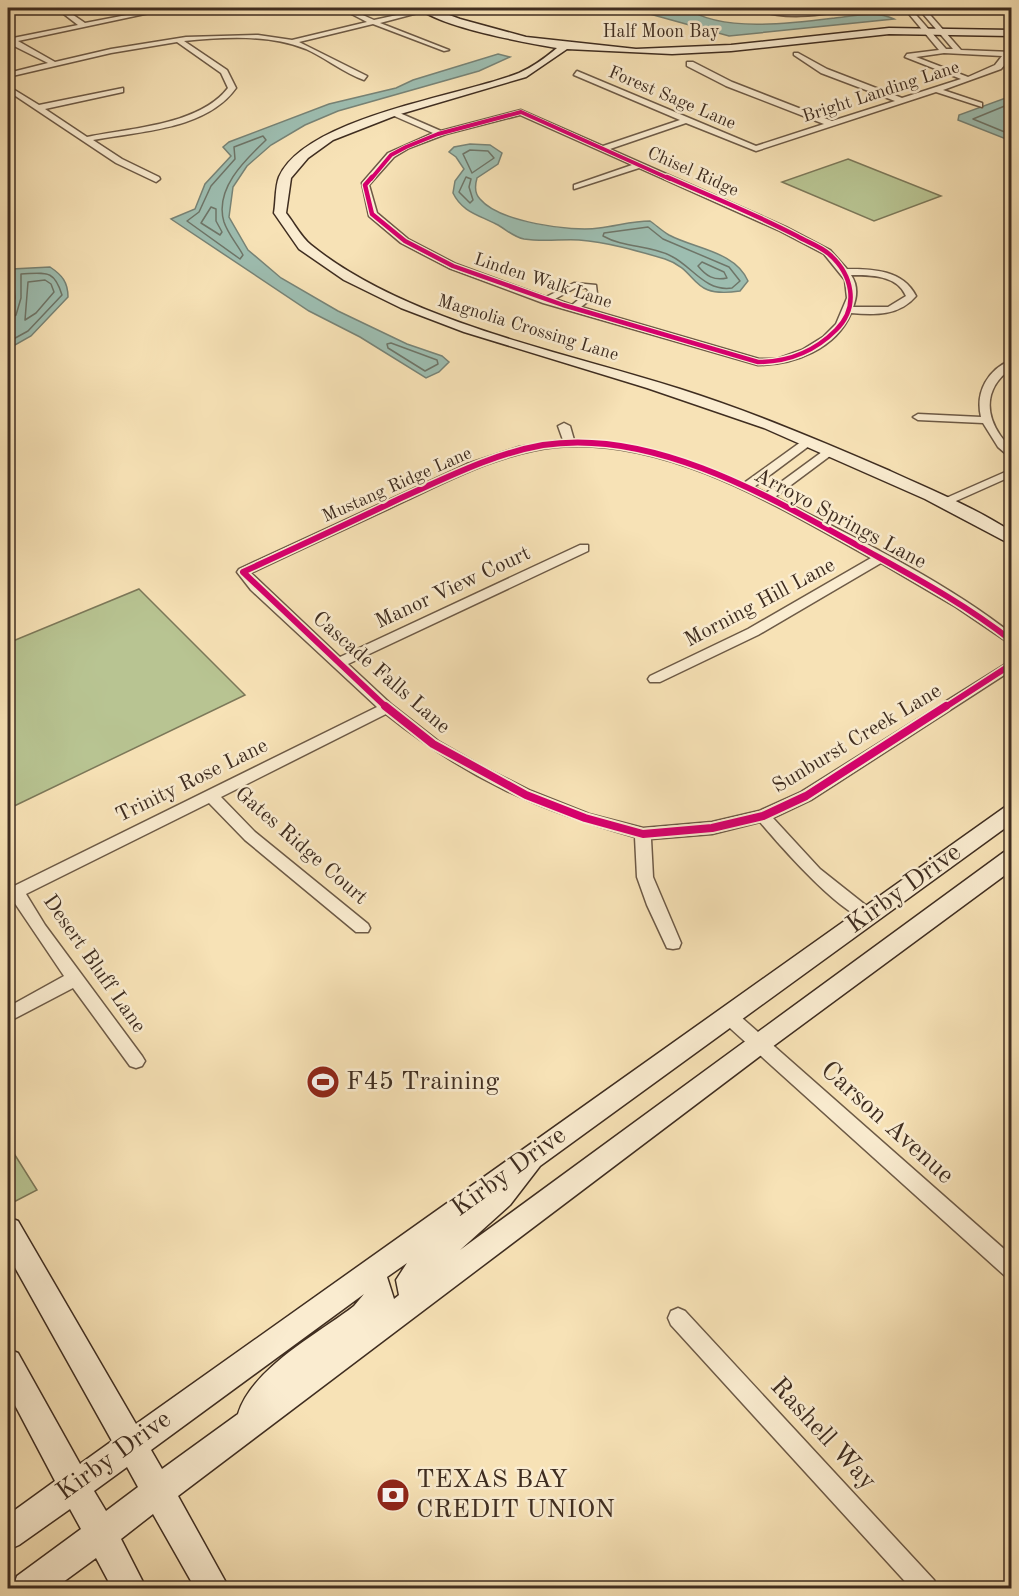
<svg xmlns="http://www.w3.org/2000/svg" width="1019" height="1596" font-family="'Old Standard TT',serif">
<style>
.green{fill:#b8c492;stroke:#7c7859;stroke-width:1.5}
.water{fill:#9dbdb0;stroke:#778376;stroke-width:1.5}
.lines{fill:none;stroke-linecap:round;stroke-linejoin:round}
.shore{stroke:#6e7568;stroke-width:1.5}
.street-casing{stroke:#6d5a46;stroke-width:3}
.secondary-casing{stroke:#3f2d20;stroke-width:3}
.street{fill:#faecd0;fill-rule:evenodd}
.secondary{fill:#faecd0;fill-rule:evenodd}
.cycleway-far3-casing{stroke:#faecd0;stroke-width:5}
.cycleway-far2-casing{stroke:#faecd0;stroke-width:7}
.cycleway-far1-casing{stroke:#faecd0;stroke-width:9}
.cycleway-casing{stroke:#faecd0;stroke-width:12}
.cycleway-far3{stroke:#d6006c;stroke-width:4}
.cycleway-far2{stroke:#d6006c;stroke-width:4.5}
.cycleway-far1{stroke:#d6006c;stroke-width:6}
.cycleway{stroke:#d6006c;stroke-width:8}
.labels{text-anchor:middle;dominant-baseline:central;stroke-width:5;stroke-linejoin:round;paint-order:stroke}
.far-street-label{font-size:18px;fill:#3f2d20;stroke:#faecd0}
.street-label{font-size:21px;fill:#3f2d20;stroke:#faecd0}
.near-street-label{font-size:26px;fill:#3f2d20;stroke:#faecd0}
.near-poi-label{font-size:26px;fill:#3f2d20;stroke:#faecd0;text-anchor:start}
</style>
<rect width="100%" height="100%" fill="#f7e2b6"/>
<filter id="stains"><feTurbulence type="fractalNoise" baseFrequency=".00333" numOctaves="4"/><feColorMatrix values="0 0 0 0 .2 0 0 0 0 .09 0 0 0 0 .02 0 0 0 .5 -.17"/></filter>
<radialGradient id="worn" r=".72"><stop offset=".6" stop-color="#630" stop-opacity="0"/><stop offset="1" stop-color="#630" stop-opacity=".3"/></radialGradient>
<path class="green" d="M848,159L941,196L874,221L782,182Z
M139,589L245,695L8,809V643Z
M8,1144L37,1190L8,1205Z"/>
<path class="water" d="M555,8H687C720,33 795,23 835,18C854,16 877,11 894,19L729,36L639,11L607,8Z
M498,54L510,57L479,71L338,111L305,125L271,145L247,166L233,187L229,217L248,250L281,278L338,311L407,344L442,356L449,362L439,372L426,378L360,337L309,311L171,219L195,209L205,184L231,156L223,147L229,142L329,104L396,88L413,80Z
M1011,96V141L958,120L959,115Z
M470,144L490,145L502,153L498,164L477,178C475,185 474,193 480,199C499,222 571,232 599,228C617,226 632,221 650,221C656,225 662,231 669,235C695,249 735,251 748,281L740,291C688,299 701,271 665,259C638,251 607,242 579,240C561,239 543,242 524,239C513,237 506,229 496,224C479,215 462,212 453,193L455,181L464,169L456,157L449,152L454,147Z
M50,267C62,275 68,282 68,297L31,336L8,349V318L15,298L12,269Z"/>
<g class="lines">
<path class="shore" d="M1012,103L973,119L1012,135
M263,136L266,140C245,160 214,189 224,222C228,234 237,244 243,255L240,259L187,221L199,212L211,186L235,159L234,147Z
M470,150L488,151L494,158L472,173L463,154Z
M466,177L471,179L469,187L473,200L470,203L459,192Z
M211,207L216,209V221L222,232L220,235L201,223Z
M648,227L663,239L729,267L740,281L732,288C705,292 692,266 671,256C650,245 624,248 603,236L604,233Z
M702,262L724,272L727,278C714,281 706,276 698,266Z
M45,280L51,284L54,292L36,313L25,320L28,282Z
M8,320L16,315L21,298V274C46,273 54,269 62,295L28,331L8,342
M391,343L437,360L438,364L425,371L388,348L387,344Z"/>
<g class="street-casing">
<path id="street" d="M56,8H63L85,23L163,8H173L18,41L55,62L111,49L186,37L258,35L292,40L367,22L340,8H347L374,20L429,8V10L380,23L449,50L444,51L373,24L299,42L367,76L364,80C344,73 326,58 306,49C269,34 223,37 184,41L227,70L236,88C206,130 140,131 93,140L122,159L159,177L160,179L156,182L116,163L8,91V86L39,105L123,88V92L45,109L87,137C130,128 200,125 228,88L221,73L177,42L111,53L8,77V73L48,63L8,43V39L78,25Z
M757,8L789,12L845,8C827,17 774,20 757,8Z
M904,8H910L946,49H953L918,8H924L961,50L1012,52V56L1001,69L943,90L982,103V107L936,92L756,151L686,123L610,149L786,227L830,250L847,269C873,269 903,270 916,296C899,316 875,315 851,313C836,349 794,365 758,365L543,303L449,268L401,243L369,216L362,183L388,153L433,133L392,115L395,111L441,131L521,110L603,146L680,120L574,75L577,71L756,146L824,124L726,86L687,66V62H693L732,82L832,121L895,101L821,73L794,55V53H798L827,69L902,98L961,79L905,57L907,54L939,50ZM944,53L1002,56L995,65L968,77L916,57ZM520,115L632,165L574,185V189L639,168L780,231L824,254L845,280L847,298L836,324L823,337L802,350L777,359H759L581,307L597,294L596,285L574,283L546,297L456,264L408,239L377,213L369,185L394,157L409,148L446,134ZM851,275C871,275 897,275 906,296L888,307H853C857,297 858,285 851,275ZM575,288H586L589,291L572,305L555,299Z
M1012,360V368C987,385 983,410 1000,435C1006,444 1012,447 1012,459L998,447L983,423L918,420L913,417L918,414L981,417C975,392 988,369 1012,360Z
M564,423L570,426L574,440C634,442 690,458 744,483L805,439H813V443L754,487L766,493L826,449H834V453L775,497C854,537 943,580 1012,634V645L956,607L881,563L758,635L660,682H650L648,679L650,676L748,629L871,558C779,507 665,436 556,447C501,453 452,479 403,502C352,526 301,549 251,573L340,657L580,545H588V551L348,664L392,705L438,741L485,768L531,791L589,814L643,828L712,822L759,811L801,792L1012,660V670L811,800L773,818L820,869L873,911L875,915L873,919C850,927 776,841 760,822L712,834L651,839L653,877L681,943L679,948L673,949L667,948L647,905L637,877L635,837C537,810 466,778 386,714L221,797L255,832L368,924L370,928L368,932H356L245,840L209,803L26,894L45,925L142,1056L145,1061L142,1066L136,1068L130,1066L73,988L8,1022V1007L64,976L10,896L8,892L10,888L377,707L251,590L237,572L239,569L467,464L519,447L563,440L558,426Z
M1012,469V476L947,505L943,506L937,502Z
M727,1008L733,1010L1012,1256V1278L1005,1276L721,1020L718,1015L721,1010Z
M678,1308L685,1311L934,1580L938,1588H911L671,1325L668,1318L671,1311Z"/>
</g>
<g class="secondary-casing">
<path id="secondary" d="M418,8H430L460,19L526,37L636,49L731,45L889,28L1012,30V36L889,34L731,51L672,54L567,49L526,77L397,115L333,140L308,158L291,178L286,213C294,223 301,237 311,245C406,322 564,352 680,389C752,412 821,441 890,471C931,490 974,507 1012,532V545L925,499L764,428L647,388L464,332L401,308L344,280L299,249L274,213C276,202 275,187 279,177C306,117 461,96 519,73C533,67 545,58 557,48C523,42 444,28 418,8Z
M1012,805V823L540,1166L510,1205L460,1250L1004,852L1012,850V870L768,1050L178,1496L229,1588H195L153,1514L121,1539L146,1588H112L96,1558L55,1588H13L17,1576L81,1529L70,1509L19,1545L8,1550V1515L55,1481L8,1392V1349L18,1353L80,1464L112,1441L8,1255V1217L18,1221L136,1424L1005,807ZM407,1263L396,1280L399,1295L394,1299L387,1277ZM364,1294L354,1306C318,1334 252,1368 238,1414L162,1469L151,1450ZM127,1467L138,1487L106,1511L94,1491Z"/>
</g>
<use href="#street" class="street"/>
<use href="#secondary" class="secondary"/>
<g class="cycleway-far3-casing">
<path id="cycleway-far3" d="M371,179L391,155L406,147L438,134L521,112L670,179"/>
</g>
<g class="cycleway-far2-casing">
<path id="cycleway-far2" d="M372,177L365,185L372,214L405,241L453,266L563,305L758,362C788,362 815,351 836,330C860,306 852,274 829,254C820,246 807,242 797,236C755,214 710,196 667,177"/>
</g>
<g class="cycleway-far1-casing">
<path id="cycleway-far1" d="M387,708L243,572C295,548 347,524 399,499C446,478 492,454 543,445C653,428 770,497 862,548C914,577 965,604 1012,641
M944,708L1012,664"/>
</g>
<g class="cycleway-casing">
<path id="cycleway" d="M385,706L433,744L526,795L585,818L643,834L712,828L763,816L806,796L946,706"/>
</g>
<use href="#cycleway-far3" class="cycleway-far3"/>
<use href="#cycleway-far2" class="cycleway-far2"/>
<use href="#cycleway-far1" class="cycleway-far1"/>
<use href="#cycleway" class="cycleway"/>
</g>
<defs>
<g id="stadium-disc" transform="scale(1.725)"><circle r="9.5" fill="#8f2418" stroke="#faecd0"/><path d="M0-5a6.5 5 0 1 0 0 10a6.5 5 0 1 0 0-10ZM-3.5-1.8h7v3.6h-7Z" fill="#fff"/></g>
<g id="bank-disc" transform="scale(1.725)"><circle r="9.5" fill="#8f2418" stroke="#faecd0"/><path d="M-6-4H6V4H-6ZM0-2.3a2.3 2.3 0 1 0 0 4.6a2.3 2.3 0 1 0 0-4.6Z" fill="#fff"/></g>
</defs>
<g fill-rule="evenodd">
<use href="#stadium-disc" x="323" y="1082"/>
<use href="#bank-disc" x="393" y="1495"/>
</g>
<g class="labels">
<g class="far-street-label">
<text x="661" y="32">Half Moon Bay</text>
<text transform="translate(881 92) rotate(-18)">Bright Landing Lane</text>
<text transform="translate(672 98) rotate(23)">Forest Sage Lane</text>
<text transform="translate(693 172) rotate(24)">Chisel Ridge</text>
<text transform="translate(543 281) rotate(18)">Linden Walk Lane</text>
<text transform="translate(528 328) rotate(17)">Magnolia Crossing Lane</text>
<text transform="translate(397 485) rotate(-24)">Mustang Ridge Lane</text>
</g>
<g class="street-label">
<text transform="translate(840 519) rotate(28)">Arroyo Springs Lane</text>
<text transform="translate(453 588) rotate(-25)">Manor View Court</text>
<text transform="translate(760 603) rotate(-28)">Morning Hill Lane</text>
<text transform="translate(381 673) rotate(41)">Cascade Falls Lane</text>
<text transform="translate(857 739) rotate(-31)">Sunburst Creek Lane</text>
<text transform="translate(192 781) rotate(-26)">Trinity Rose Lane</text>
<text transform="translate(301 846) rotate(41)">Gates Ridge Court</text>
<text transform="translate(94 964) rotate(55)">Desert Bluff Lane</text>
</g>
<g class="near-street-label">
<text transform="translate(904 889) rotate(-36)">Kirby Drive</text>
<text transform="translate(887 1123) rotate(42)">Carson Avenue</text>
<text transform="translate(509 1172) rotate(-36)">Kirby Drive</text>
<text transform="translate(823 1434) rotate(47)">Rashell Way</text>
<text transform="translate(114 1456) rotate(-36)">Kirby Drive</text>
</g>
<g class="near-poi-label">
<text x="346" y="1082">F45 Training</text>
<text x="416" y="1480">TEXAS BAY<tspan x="416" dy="30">CREDIT UNION</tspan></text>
</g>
</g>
<rect width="1019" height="1596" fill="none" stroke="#f7e2b6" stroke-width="30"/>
<rect x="9" y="9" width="1001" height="1578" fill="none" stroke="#3f2d20" stroke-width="3"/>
<rect x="15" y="15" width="989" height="1566" fill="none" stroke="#3f2d20" stroke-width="1.5"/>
<rect width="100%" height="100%" filter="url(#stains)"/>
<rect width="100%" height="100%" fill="url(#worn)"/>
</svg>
